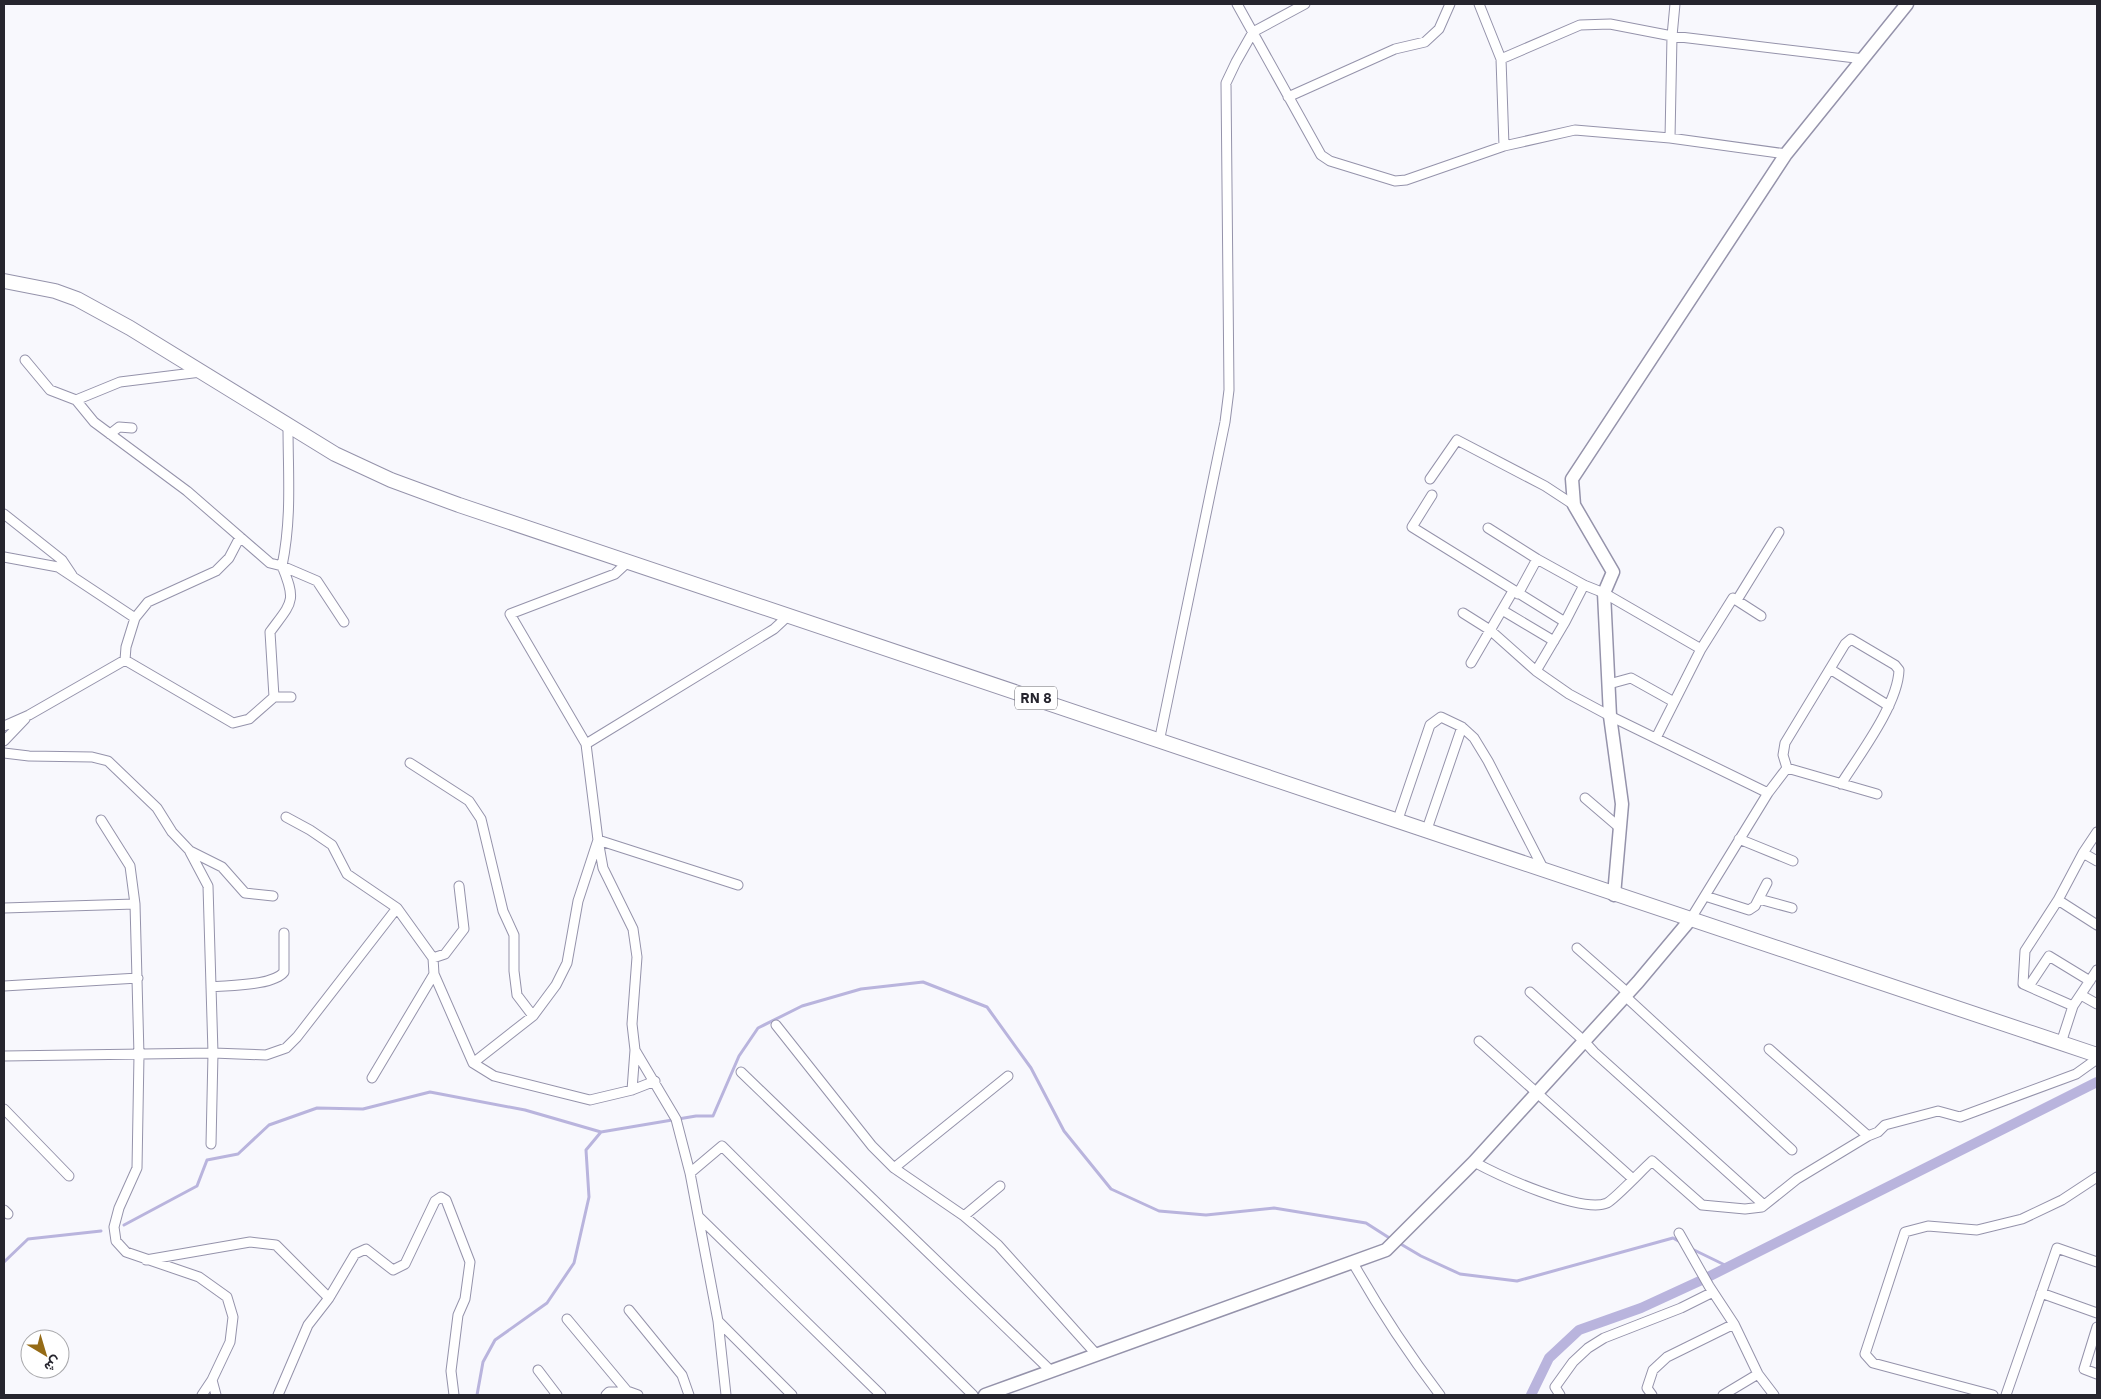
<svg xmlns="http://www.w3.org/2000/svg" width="2101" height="1399" font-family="'IBM Plex Sans',Vazirmatn,sans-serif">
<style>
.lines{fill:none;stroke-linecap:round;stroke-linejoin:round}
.stream{stroke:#b9b4dd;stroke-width:3}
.canal{stroke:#b9b4dd;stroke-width:10}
.street-casing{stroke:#9593ab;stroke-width:11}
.secondary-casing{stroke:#9593ab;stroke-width:15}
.primary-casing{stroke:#9593ab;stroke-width:16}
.street{stroke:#fff;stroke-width:9}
.secondary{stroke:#fff;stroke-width:12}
.primary{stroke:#fff;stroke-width:14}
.labels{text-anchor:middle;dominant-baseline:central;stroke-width:4.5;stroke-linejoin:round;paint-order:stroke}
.shield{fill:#fff;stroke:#67666d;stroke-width:1}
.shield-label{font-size:14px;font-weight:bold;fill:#26252e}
</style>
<rect width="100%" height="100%" fill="#f8f8fd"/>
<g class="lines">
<path class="stream" d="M124,1225L197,1186L207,1160L238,1154L269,1125L317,1108L363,1109L430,1092L525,1110L601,1132L696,1116H713L739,1056L758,1028L802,1006L861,989L923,982L987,1007L1031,1068L1064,1131L1111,1189L1159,1211L1206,1215L1274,1208L1366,1223L1391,1239
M1399,1243L1421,1256L1460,1274L1517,1281L1673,1238L1682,1243
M1692,1249L1729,1267
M4,1262L28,1239L101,1231
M477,1395L483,1362L495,1340L547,1303L574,1263L589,1197L586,1150L601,1132"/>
<path class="canal" d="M1531,1395L1549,1358L1579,1330L1641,1308L1704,1279L2097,1082"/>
<g class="street-casing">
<path id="street" d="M1237,4L1321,155L1330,161L1395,181L1406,180L1504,146L1575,130L1670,138L1786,154
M1479,4L1501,59L1504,146
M1501,59L1580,25L1610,24L1672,36L1864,59
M1288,97L1395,49L1425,42L1439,29L1450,4
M1670,138L1672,36L1675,4
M25,360L50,390L76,400L120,382L201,372
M76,400L94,422L187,491L270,563L282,566C297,602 292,602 270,632L274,697
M288,426C288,475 292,517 282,566L317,581L344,622
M110,434L119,427L132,428
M1430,479L1457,440L1545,486L1574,505
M1432,495L1412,527L1565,622
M4,514L62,560L72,575
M1488,528L1537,559L1584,585L1604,593L1701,649
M4,557L58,567L135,618L126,647L125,660
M1518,594L1537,559
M1737,600L1779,532
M1502,610L1554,641
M1463,613L1490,630L1536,671L1569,694L1610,716L1768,793L1690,920
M135,618L148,602L216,571L229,558L240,537
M1471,663L1513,591
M1830,669L1889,706
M1536,671L1565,622L1584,585
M1609,684L1631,678L1674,702
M4,726L29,715L125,660L233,723L249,719L274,697H291
M1656,738L1701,649L1733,598L1761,616
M4,741L25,719
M1159,742L1225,422L1229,390L1226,83L1236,62L1253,32L1305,4
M586,744L774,629L789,615
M4,753L29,756L92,757L108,761L157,808L172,832L190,851L222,867L245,893L273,896
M410,763L469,801L481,819L503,911L514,935V971L517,995L533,1016
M1787,768L1877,794
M1768,793L1787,768L1783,755L1785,743L1845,644L1851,639L1895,665L1899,670C1898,704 1860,754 1841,784
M1585,798L1620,828
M286,817L310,830L332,845L347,874L397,908
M101,820L130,866L135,904L139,1055L137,1168L119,1208L114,1227L116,1241L126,1252L199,1277L227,1297L233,1317L230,1342L212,1380L202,1395
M1397,822L1430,725L1441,717L1462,727L1474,738L1488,761L1544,870
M1426,832L1462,727
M1739,839L1793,861
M190,852L208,886L213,1053L211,1144
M2083,853L2097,861
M1705,896L1749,910L1755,906L1767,883
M1759,899L1792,908
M2058,900L2097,925
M4,908L135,904
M1577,948L1628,993
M433,958L434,974L473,1063L494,1076L590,1100L632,1090L655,1081
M4,986L138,978
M2029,986L2049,956L2090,981
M211,987C228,985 273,986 284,972V933
M1530,992L1584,1041L1594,1052L1764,1205
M2081,995L2097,1004
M1625,996L1792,1150
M2073,1006L2023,984L2025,951L2058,900L2083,853L2097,832
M776,1025L872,1146L894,1168L964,1216L998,1245L1097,1355
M1479,1041L1633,1179
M2061,1043L2073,1006L2097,970
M1769,1049L1868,1136
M4,1056L213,1053L266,1055L286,1048L297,1037L397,908L433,958L445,954L464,929L459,886
M473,1063L533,1016L556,985L567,963L578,901L598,840L586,744L510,614L615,574L629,561
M741,1072L1051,1371
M372,1078L434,974
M632,1090L635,1050
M4,1109L69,1176
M1474,1162C1498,1175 1582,1214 1607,1203C1615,1199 1643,1169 1652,1161L1702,1205L1745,1209L1762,1207L1797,1179L1868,1136L1878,1132L1885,1125L1938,1111L1960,1117L2076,1074L2097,1059
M894,1168L1008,1076
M690,1173L722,1146L973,1395
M4,1210L8,1214
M964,1216L1000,1186
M699,1217L881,1395
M1679,1233L1709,1286L1734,1324L1758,1374L1774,1395
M146,1260L250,1242L276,1245L329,1298
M1353,1263C1379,1309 1408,1353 1440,1395
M2041,1293L2097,1313
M629,1310L682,1375L689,1395
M567,1319L627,1391
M718,1321L792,1395
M2097,1327L2084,1369L2097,1374
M538,1370L557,1395
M212,1380L216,1395
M278,1395L308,1325L329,1298L355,1254L366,1249L393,1270L405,1264L435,1201L441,1197L446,1200L470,1262L465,1299L458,1315L451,1371L454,1395
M606,1395L609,1392L627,1391L638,1395
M726,1395L718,1321L690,1173L676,1119L635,1050L632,1024L637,957L633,929L603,868L598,840L738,885
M1560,1395L1555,1387L1573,1362L1588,1348L1604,1338L1681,1308L1713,1292
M1652,1395L1647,1388L1653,1370L1667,1357L1734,1324
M1723,1395L1758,1374
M1993,1395L1873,1363L1865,1354L1905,1232L1928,1226L1977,1230L2022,1219L2062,1200L2097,1177
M2006,1395L2057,1248L2097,1262"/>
</g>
<g class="secondary-casing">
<path id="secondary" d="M1614,895L1622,804L1610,716L1604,593L1613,572L1574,505L1572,479L1786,154L1907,4
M985,1395L1386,1250L1474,1162L1638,982L1690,920"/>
</g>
<g class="primary-casing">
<path id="primary" d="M4,281L55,291L77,299L130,328L335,454L391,480L459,505C1006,687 1550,874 2097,1055"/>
</g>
<use href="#street" class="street"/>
<use href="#secondary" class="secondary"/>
<use href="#primary" class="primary"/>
</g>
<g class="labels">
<rect class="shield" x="1015" y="686.5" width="42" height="23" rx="4"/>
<g class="shield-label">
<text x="1036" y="698">RN 8</text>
</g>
</g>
<rect width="2101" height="1399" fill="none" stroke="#26252e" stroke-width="10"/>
<g transform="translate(45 1354) rotate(142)"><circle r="24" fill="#ffffff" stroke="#a8a8ab"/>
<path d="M0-4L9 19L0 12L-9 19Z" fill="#956b16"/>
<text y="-8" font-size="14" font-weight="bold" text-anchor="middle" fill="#26252e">ش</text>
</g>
</svg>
